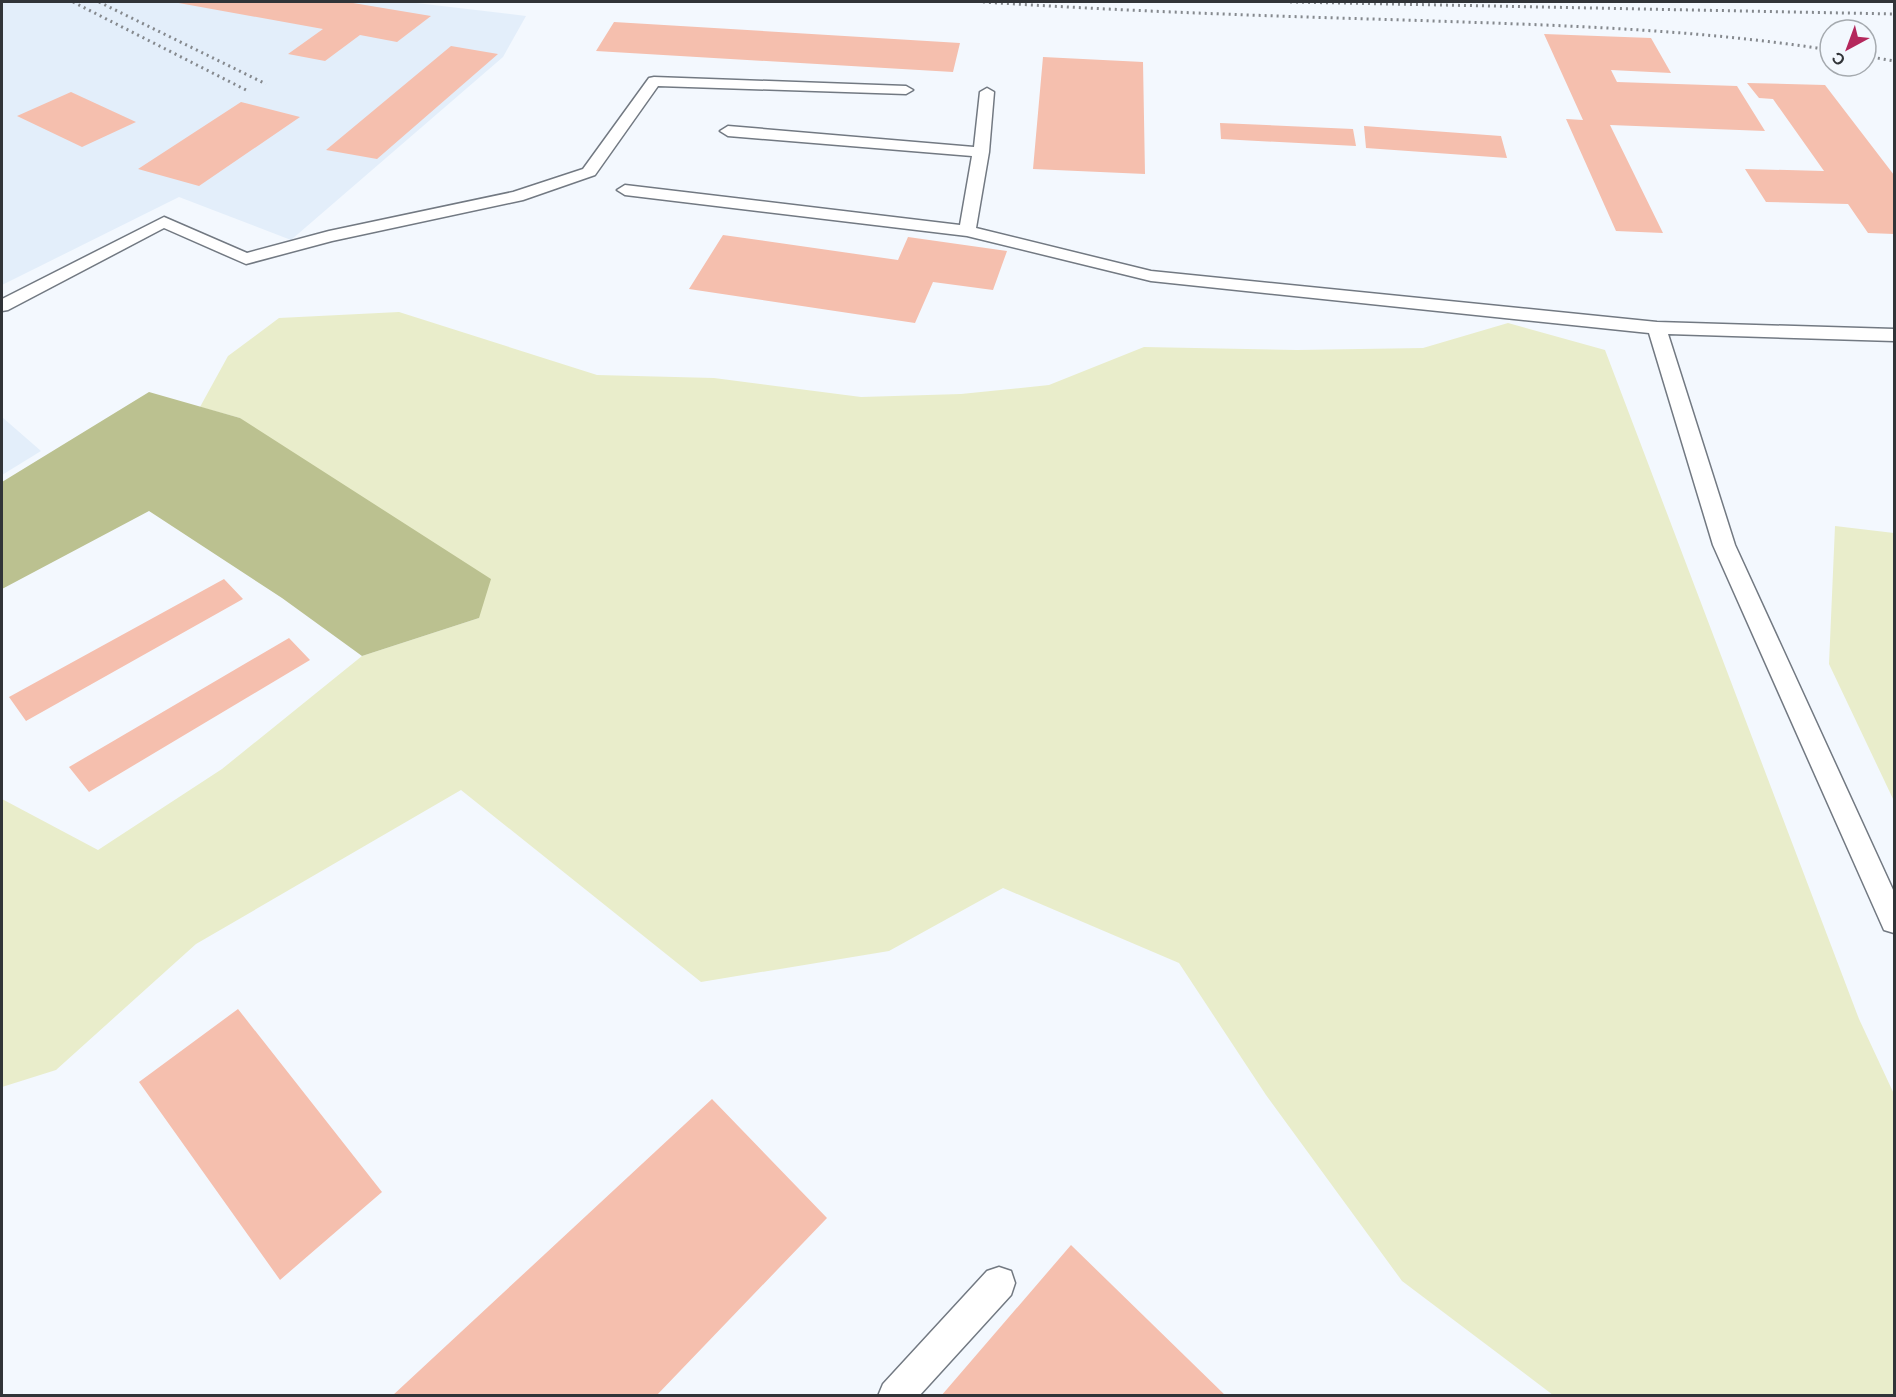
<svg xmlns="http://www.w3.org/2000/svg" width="1896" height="1397" font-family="'Work Sans',sans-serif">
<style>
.built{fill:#e3eefa}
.green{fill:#e9edcb}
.forest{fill:#bbc190}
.building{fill:#f5bfae}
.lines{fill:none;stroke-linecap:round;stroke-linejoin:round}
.lane-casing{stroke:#727982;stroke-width:3}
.lane{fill:#fff;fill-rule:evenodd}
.rail{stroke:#85898e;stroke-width:3;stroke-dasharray:2 4;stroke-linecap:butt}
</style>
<rect width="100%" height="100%" fill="#f3f8fe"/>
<path class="built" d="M2,2H408L526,16L503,57L291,240L179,197L2,285Z
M2,417L41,451L2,475Z"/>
<path class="green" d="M399,312L597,375L714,378L861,397L961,394L1049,385L1144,347L1297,350L1423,348L1508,323L1605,350L1859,1019L1894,1094V1395H1553L1402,1281L1266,1095L1179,963L1003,888L889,951L701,982L461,790L196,944L56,1070L2,1087V799L98,850L222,769L362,656L479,618L240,418L200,407L228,356L279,318Z
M1835,526L1894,533V801L1829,664Z"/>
<path class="forest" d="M149,392L240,418L491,579L479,618L362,656L282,598L149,511L2,589V482Z"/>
<path class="building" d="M173,2H347L431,16L397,42L360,35L325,61L288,54L323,29Z
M614,22L960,43L953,72L596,51Z
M1544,34L1651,38L1671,73L1611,70L1617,82L1737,86L1765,131L1610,125L1663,233L1616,231L1566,119L1583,120Z
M451,46L498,54L377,159L326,150Z
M1043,57L1143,62L1145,174L1033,169Z
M1747,83L1825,85L1894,175V234L1868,233L1848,204L1766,202L1745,169L1824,171L1773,99L1759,98Z
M71,92L136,122L82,147L17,116Z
M241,102L300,117L199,186L138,169Z
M1220,123L1353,129L1356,146L1221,139Z
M1364,126L1501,136L1507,158L1366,148Z
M723,235L898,260L908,237L1007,251L993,290L933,282L915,323L689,289Z
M224,579L243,599L26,721L9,697Z
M289,638L310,660L89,792L69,767Z
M238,1009L382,1192L280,1280L139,1082Z
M712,1099L827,1218L656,1396H392Z
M1071,1245L1226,1396H941Z"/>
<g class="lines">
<g class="lane-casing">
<path id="lane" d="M654,77L906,86L913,90L906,94L658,86L595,175L523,200L332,241L246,264L164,228L8,310L2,311V299L164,217L247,253L329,231L513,192L583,169L649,78Z
M987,88L994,92L989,152L976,228L1151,271L1657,322L1894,329V341L1668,334L1735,545L1894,892V933L1884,930L1713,545L1649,333L1151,281L967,236L625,195L617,190L625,185L960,225L972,156L728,136L720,131L728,126L974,147L980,92Z
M999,1267L1011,1271L1015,1283L1011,1295L919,1396H878L883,1384L987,1271Z"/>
</g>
<use href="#lane" class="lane"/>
<path class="rail" d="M73,2L248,91
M99,2L266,84
M983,2C1123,11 1264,16 1405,20C1547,25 1689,28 1830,50
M1290,2L1894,14
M1866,56L1894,61"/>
</g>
<rect width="1896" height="1397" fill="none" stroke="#313438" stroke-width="6"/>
<g transform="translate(1848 48) rotate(221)"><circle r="28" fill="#f3f8fe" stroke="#a5aaaf" stroke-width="1.5"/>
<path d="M0-4.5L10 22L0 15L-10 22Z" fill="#b4275c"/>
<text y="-9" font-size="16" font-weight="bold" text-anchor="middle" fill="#313438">С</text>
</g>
</svg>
